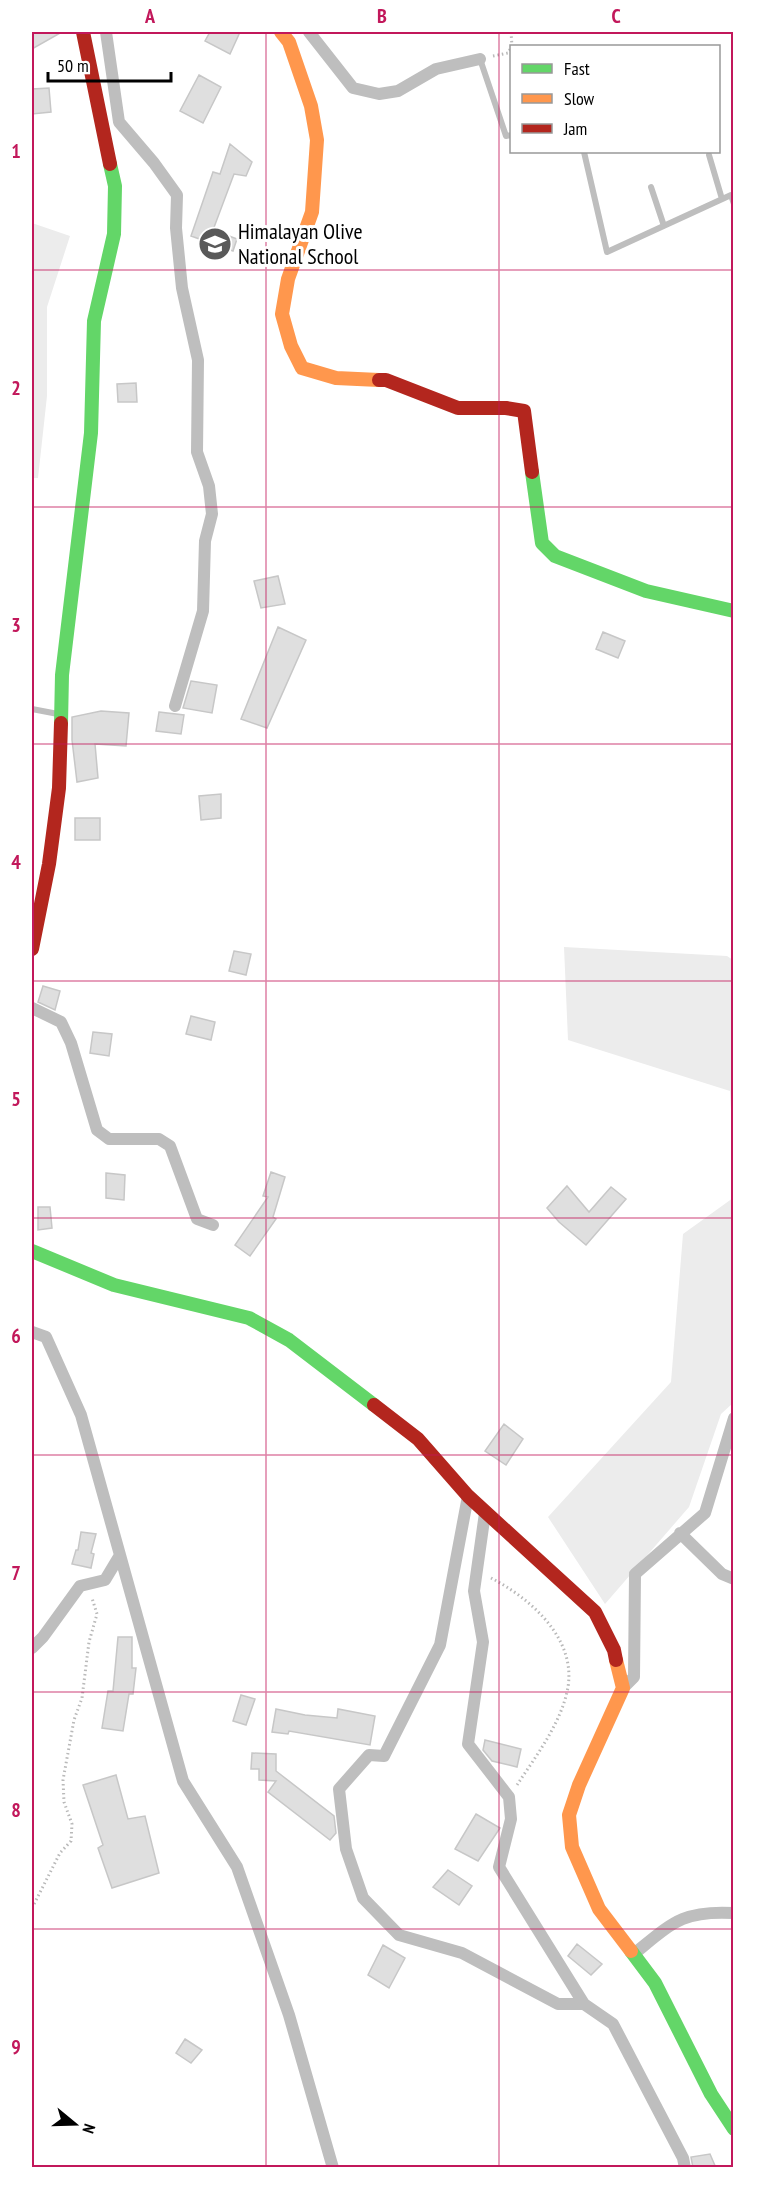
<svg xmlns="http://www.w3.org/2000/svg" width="765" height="2199" font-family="'PT Sans Narrow',sans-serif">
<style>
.green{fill:#ececec}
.building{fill:#dfdfdf;stroke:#c7c7c7;stroke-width:1.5}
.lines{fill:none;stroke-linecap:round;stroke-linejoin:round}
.path{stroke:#b9b9b9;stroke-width:3;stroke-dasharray:1.5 3;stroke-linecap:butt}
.lane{stroke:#bebebe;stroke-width:6}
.street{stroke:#bebebe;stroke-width:12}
.fast{stroke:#63d668;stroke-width:14}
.slow{stroke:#ff974d;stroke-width:14}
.jam{stroke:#b3261e;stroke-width:14}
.grid{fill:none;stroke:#c2185b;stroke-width:1.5;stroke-opacity:0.55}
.labels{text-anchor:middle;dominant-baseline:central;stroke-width:6;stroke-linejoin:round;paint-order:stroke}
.poi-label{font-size:22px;fill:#000;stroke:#fff;text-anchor:start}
.neatline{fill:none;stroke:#c2185b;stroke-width:2}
.grid-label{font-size:20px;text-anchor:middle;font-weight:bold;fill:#c2185b}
</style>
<rect width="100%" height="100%" fill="#fff"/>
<path class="green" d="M32,223L70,236L47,307V396L38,478H32Z
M564,947L727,956L733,960V1149L730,1091L568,1040Z
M733,1198V1403L721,1414L689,1507L605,1604L548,1517L671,1382L683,1234Z"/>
<path class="building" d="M32,32H62L32,49Z
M210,32H240L230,54L205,41Z
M199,75L221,87L203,123L180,111Z
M49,88L51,112L32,114V89Z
M230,144L252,162L246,176L234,174L213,230L237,239L233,251L191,236L213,172L220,174Z
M136,383L137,402H118L117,384Z
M278,576L285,604L261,608L254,581Z
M278,627L306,640L267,728L241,719Z
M603,632L625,641L618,658L596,649Z
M191,681L217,685L212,713L183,708Z
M101,711L129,713L126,746L95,744L98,778L77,782L72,740V717Z
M159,712L184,715L181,734L156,731Z
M221,794V818L201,820L199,796Z
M75,818H100V840H75Z
M234,951L251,954L246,975L229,971Z
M43,986L60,991L55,1010L38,1002Z
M191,1016L215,1022L211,1040L186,1034Z
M93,1032L112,1034L109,1056L90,1053Z
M271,1172L285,1177L273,1217L276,1219L250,1256L235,1245L268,1197L263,1196Z
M106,1173L125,1175L124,1200L106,1198Z
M567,1186L589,1212L611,1187L626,1199L586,1245L559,1222L547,1208Z
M38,1207H50L52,1228L38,1230Z
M504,1424L523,1439L506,1465L485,1451Z
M81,1532L96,1534L91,1553L94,1554L91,1568L72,1564L76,1550H78Z
M118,1637H132V1668H136L133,1694H129L123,1731L102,1728L108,1691H113Z
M241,1695L255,1699L246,1725L233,1721Z
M276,1709L305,1715L337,1718L338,1709L375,1716L370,1745L289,1731L288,1734L272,1732Z
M485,1740L521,1749L517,1767L492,1761L483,1750Z
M252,1753L276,1754V1771L334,1816L336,1833L330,1840L268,1792L276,1781L259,1780V1769H251Z
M116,1775L128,1819L145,1816L159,1873L112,1888L98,1848L103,1845L83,1785Z
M476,1814L500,1828L478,1861L455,1849Z
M448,1870L472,1886L459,1905L433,1887Z
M577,1944L602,1964L591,1975L568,1956Z
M383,1945L405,1958L389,1988L368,1975Z
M185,2039L202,2050L191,2063L176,2053Z
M710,2154L716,2168H693L691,2157Z"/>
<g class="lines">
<path class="path" d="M493,56L508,53L512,46L511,32
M491,1578C530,1598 576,1638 568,1687C562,1722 536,1756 517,1785
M32,1908L60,1853L71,1841L72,1824L64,1802L63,1780L74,1720L82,1698L89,1642L97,1614L92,1598"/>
<path class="lane" d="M480,59L506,136L512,135
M584,152L607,252L731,195L734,204
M709,155L722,199
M651,187L664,226
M32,709L58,714"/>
<path class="street" d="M106,32L119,122L154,163L177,195L176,228L182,288L198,360L197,452L209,486L212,514L205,541L203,611L175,706
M309,32L353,88L379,94L398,91L436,69L480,59
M32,1008L61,1022L71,1043L97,1130L109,1139H159L170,1146L197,1219L213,1225
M32,1332L46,1337L81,1415L183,1781L237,1867L289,2015L333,2168
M468,1496L440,1645L384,1756L369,1755L339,1789L346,1849L363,1898L399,1935L462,1953L558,2004H584
M485,1513L474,1591L483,1642L468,1744L509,1797L511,1819L499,1867L584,2004L613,2024L683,2158L685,2168
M680,1533L722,1574L734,1579
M32,1648L43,1637L80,1586L105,1580L120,1555
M623,1688L634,1677L635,1574L705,1513L734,1418
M635,1953C672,1923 683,1910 734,1913"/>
<path class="fast" d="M532,472L542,543L555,556L646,591L734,611
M61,723L62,675L91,433L94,321L114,234L115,186L110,164
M32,1251L114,1285L249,1318L289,1340L374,1405
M631,1951L655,1983L711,2094L734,2129"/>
<path class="slow" d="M281,32L289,42L311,106L317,140L312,212L288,279L282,314L291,346L302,368L336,378L379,380
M616,1660L623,1688L579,1785L569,1815L572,1847L599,1909L631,1951"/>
<path class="jam" d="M83,32L110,164
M379,380H386L458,408H506L524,411L532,472
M32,949L49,864L59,788L61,723
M374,1405L418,1439L468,1496L595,1612L614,1650L616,1660"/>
</g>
<path class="grid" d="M266,32V2168M499,32V2168M32,270H734M32,507H734M32,744H734M32,981H734M32,1218H734M32,1455H734M32,1692H734M32,1929H734"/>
<defs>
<g id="school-disc" transform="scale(1.725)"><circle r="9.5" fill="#595959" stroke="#fff"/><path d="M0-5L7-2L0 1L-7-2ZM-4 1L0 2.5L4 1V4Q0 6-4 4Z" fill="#fff"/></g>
</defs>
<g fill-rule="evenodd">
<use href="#school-disc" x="215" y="244"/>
</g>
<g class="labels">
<g class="poi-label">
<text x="238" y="231">Himalayan Olive<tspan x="238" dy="25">National School</tspan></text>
</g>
</g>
<rect width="765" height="2199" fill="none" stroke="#ffffff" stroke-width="66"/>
<rect x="510" y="45" width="210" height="108" fill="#ffffff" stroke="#999999" stroke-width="1.5"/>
<rect x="522" y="64" width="30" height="9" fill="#63d668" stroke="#999999" stroke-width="1.5"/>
<text x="564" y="75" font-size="18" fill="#000000">Fast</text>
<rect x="522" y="94" width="30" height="9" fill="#ff974d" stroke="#999999" stroke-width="1.5"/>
<text x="564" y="105" font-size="18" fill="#000000">Slow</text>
<rect x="522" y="124" width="30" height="9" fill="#b3261e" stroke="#999999" stroke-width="1.5"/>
<text x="564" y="135" font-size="18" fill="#000000">Jam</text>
<g transform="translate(75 2124) rotate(109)" stroke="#ffffff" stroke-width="4.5" paint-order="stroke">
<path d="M0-4.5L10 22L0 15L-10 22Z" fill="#000000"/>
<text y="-9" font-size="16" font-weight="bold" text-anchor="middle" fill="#000000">N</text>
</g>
<path d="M48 72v9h123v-9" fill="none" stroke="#000000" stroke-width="3"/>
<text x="57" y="72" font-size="18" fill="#000000" stroke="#ffffff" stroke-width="4.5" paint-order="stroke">50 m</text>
<rect x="33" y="33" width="699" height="2133" class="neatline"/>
<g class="grid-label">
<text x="150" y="23">A</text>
<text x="382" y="23">B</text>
<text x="616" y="23">C</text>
<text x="16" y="158">1</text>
<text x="16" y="395">2</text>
<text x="16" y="632">3</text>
<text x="16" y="869">4</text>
<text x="16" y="1106">5</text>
<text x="16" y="1343">6</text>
<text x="16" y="1580">7</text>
<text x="16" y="1817">8</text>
<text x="16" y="2054">9</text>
</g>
</svg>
